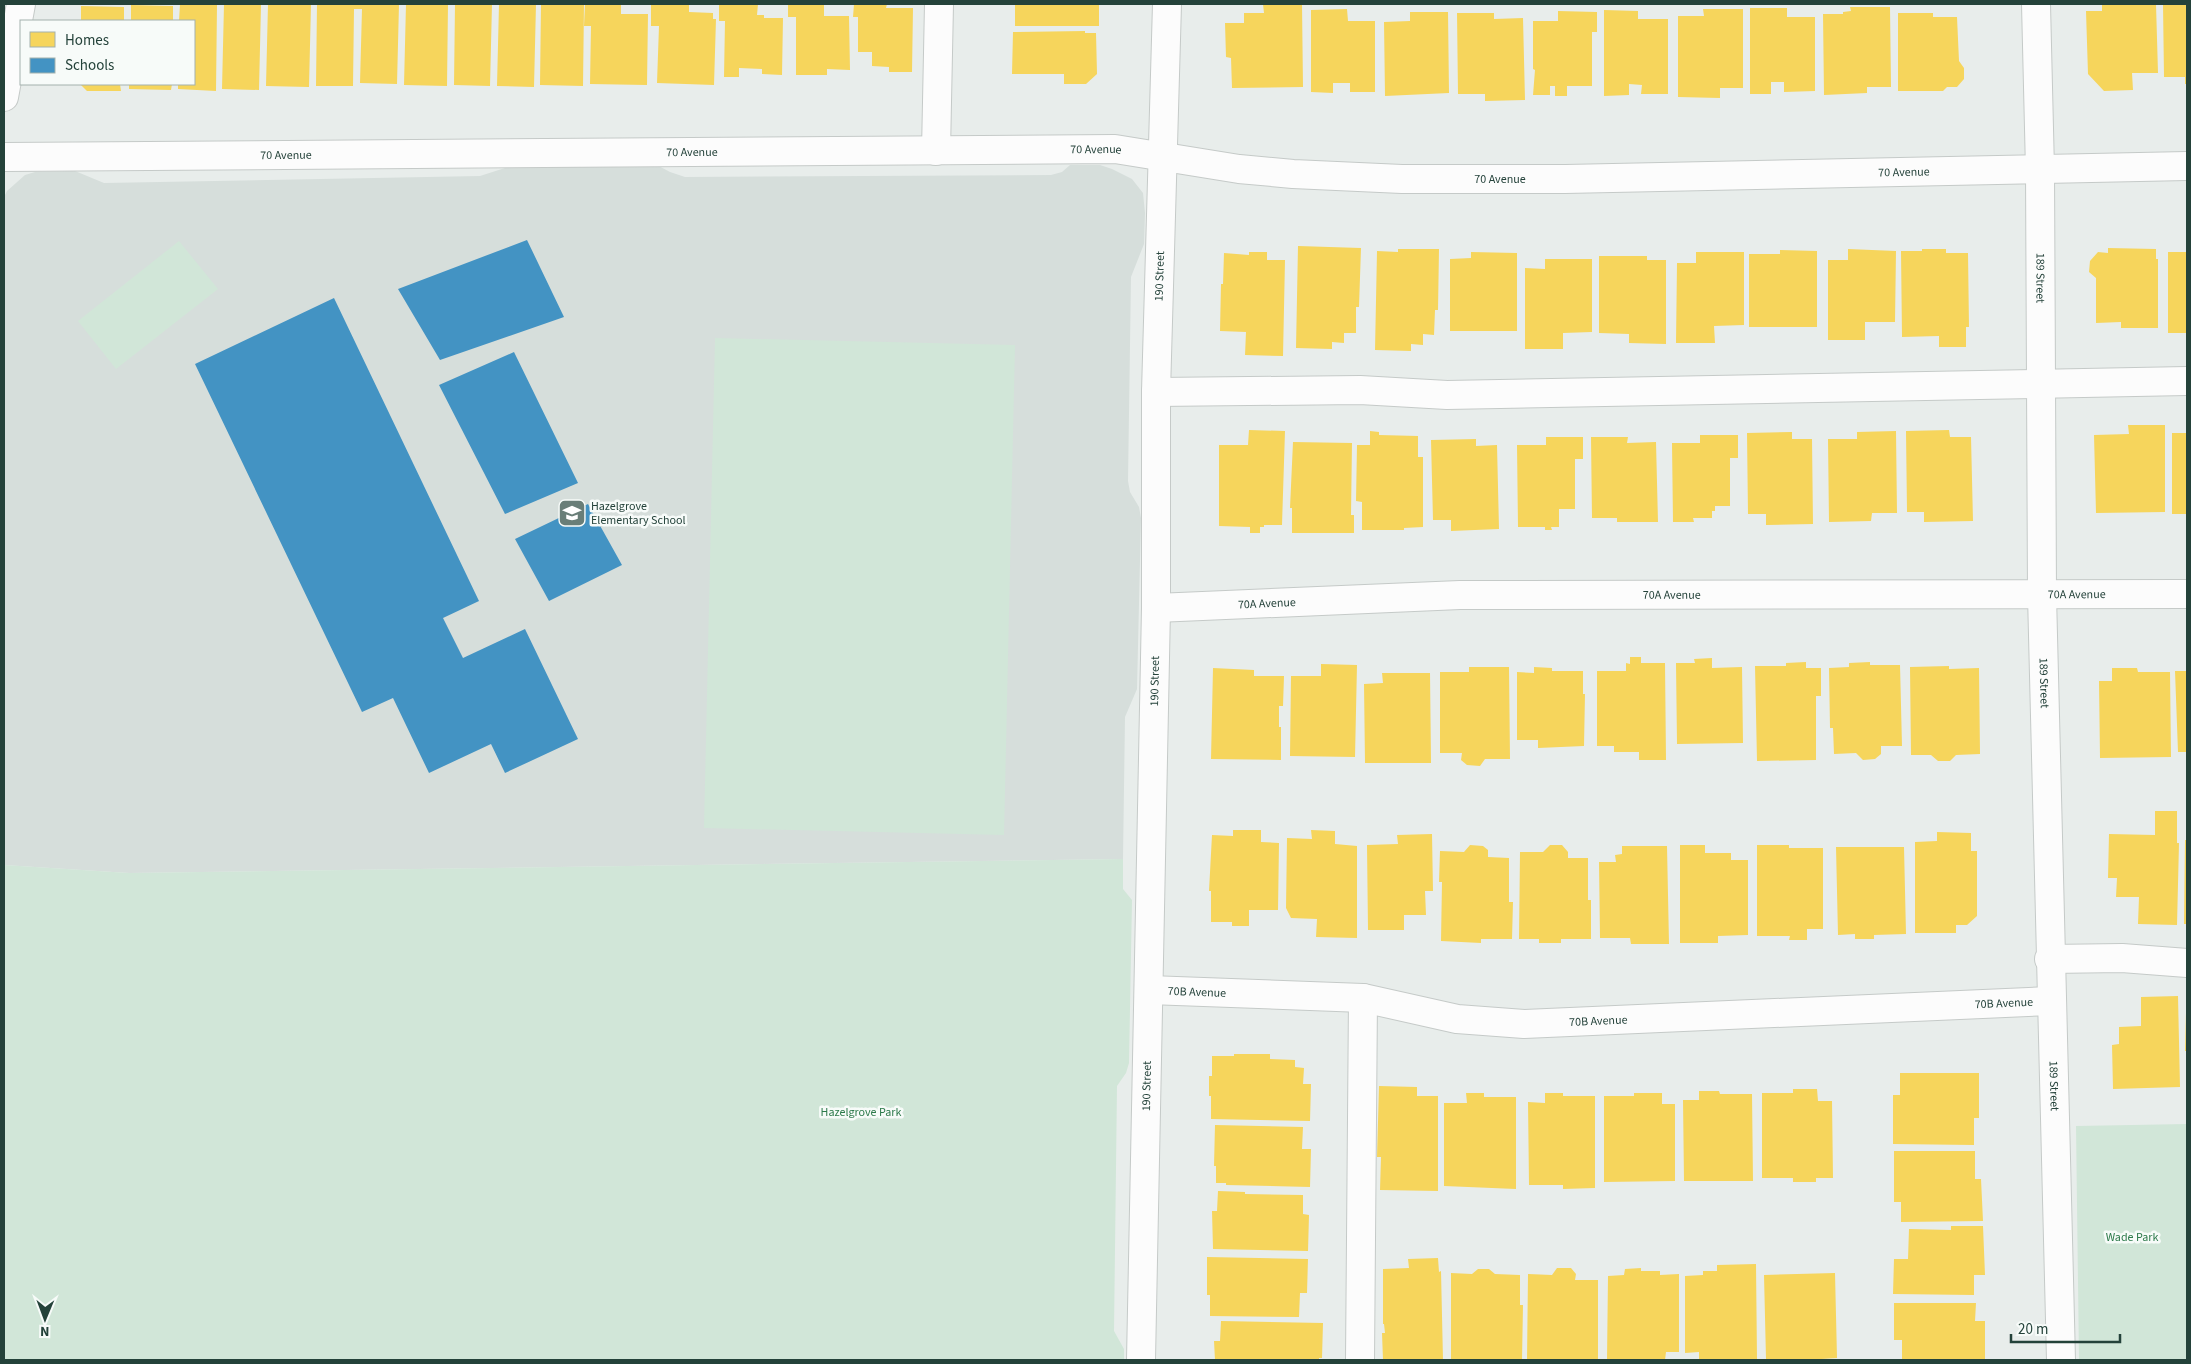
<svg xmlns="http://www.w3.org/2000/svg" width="2191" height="1364" font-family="'Source Sans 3',sans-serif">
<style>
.built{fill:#d6dedb}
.green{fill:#d1e6d8}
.homes{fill:#f6d55c}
.schools{fill:#4393c3}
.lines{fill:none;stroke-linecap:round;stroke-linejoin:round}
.minor-casing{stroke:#c5cac8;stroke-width:30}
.minor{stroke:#fcfcfc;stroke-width:28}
.labels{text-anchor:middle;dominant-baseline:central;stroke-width:5;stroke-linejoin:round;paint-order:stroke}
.street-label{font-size:12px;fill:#24423a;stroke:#f7fbf9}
.poi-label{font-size:12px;fill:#24423a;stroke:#f7fbf9;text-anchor:start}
.park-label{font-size:12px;fill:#2d7a4b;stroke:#f7fbf9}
</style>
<rect width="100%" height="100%" fill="#e8edeb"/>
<path class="built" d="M655,164L670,172L685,177L1051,175L1062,172L1070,165H1100L1112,169L1132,179L1143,193L1145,213L1144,244L1131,277L1128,481L1130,492L1139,507L1141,518L1137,689L1125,717L1123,859L129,873L4,865V197L7,191L25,175L35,172L75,171L104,183L480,176L508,167Z"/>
<path class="green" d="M179,241L218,289L116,369L78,321Z
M715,338L1015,345L1004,835L704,828Z
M1123,859V889L1132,900L1129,1063L1126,1073L1117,1086L1114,1331L1124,1349V1360H4V865L129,873Z
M2187,1124V1360H2079L2076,1126Z"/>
<path class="homes" d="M180,4L217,5L216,91L178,89V84H194V21H179Z
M224,4L261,5L259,90L222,89Z
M268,4H311L309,87L266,86Z
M317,4H399L397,84L360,83L362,9H354L353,86H316Z
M406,4H448L447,86L404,85Z
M455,4H492L490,86L454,85Z
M499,4H536L534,87L497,86Z
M541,4H584L583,86L540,85Z
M585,4H621V14H648L647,85L590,84L591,26H584Z
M651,4H689V12L713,13V19H716L714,85L657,83L659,26H651Z
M719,4H758L757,15H764V18H783L782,75L762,74V69L739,68V77H724L725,21H719Z
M788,4H824V16H849L850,70L827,69V75H796V17H788Z
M854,4H887L886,8H913L912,72H889V67L872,66V52H858V17H853Z
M1015,4H1099V26H1015Z
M1263,4H1302L1303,87L1232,88L1231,58L1226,57L1225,23H1244V13H1264Z
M2102,4H2156L2158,73H2132L2133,90L2104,91L2088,74L2086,11H2102Z
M2163,4H2187V84H2185V77H2164Z
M131,5L173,6V21H131Z
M81,6L124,7V21H81Z
M1850,7H1890L1891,87H1867V93L1824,95L1823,14H1843V12L1851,11Z
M1750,8H1787V17H1815V91L1784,92V82H1771V94H1750Z
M1347,9L1348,21H1375V92H1350V83H1333V93L1311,92V10Z
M1703,9H1743V88H1720V98L1678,97V16H1704Z
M1604,10L1638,11V19H1668V94H1641L1642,85L1629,84V95L1604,96Z
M1558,11L1597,12V32H1592V86H1567V96H1555V86H1550V95H1533L1535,70L1533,69V21H1558Z
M1410,12H1448L1449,93L1385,96L1384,22L1410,21Z
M1457,13H1494V19L1523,18L1525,100L1485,101V94H1458Z
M1898,13H1933V17H1957L1959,61L1964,68V79L1957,87H1947L1943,91H1898Z
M1085,31V33H1096L1097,74L1086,84H1064V74H1012L1013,32Z
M80,84H120L121,91H87Z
M129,84H172L171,90L129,89Z
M1298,246L1361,248L1359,307H1356V333H1344V343L1332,342V349L1296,348Z
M2108,248L2156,249V259H2158V328H2121V322L2096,323V278L2089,272L2090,261L2098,252L2108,253Z
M1398,249H1439L1438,310H1435L1434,335L1423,334V345L1411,344V351L1375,350L1377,251L1398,252Z
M1848,249L1896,251L1895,322H1865V340H1828V260H1848Z
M1922,249H1946V253H1968L1969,327H1966V347H1939V336L1902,337L1901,251H1922Z
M1780,250L1817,251V327H1749V254H1780Z
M1249,252H1267V260H1285L1283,356L1245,355L1246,332L1220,331L1221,284H1223L1224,253L1249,255Z
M1471,252L1517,253V331H1450V259L1471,258Z
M1696,252H1744V325L1714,326L1715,343H1676L1677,263H1696Z
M2168,252H2187V333H2168Z
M1599,256H1647V260H1666V344L1629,343V334L1599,333Z
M1545,259H1592V332L1563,333V349H1525V268L1545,269Z
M2128,425H2165V512L2096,513L2094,435L2129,434Z
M1249,430L1285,431L1282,525H1264V527H1260V533H1250V527L1219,526V445H1248Z
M1949,430L1950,437H1971L1973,521L1924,522V512H1907L1906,431Z
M1370,431L1379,432V435L1418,436V457H1423V527L1404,528V530H1362V502L1356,501L1357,445H1370Z
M1896,431L1897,513H1872L1871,521L1829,522L1828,439H1857V432Z
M1792,432V439H1812L1813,524L1766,525V514H1748L1747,433Z
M2172,433H2187V514H2172Z
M1700,435H1738V458H1730V506H1715V511H1712V518H1693L1694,522H1673L1672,443H1700Z
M1546,437H1583V459H1575V509H1559V527H1551L1552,530H1545V527H1518L1517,445H1546Z
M1591,437H1628L1627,443L1656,442L1658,522H1617V518H1592Z
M1476,439V446L1497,445L1499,529L1451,531V520H1433L1431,440Z
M1293,442L1352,443L1351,515H1354V533H1292V508H1290Z
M1630,657H1641V663H1665L1666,760H1639V752H1614V746H1597V671H1626V663L1630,664Z
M1712,658V668L1742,667L1743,743L1677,744L1676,663H1695L1694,659Z
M1806,662V668H1821V696H1816V760L1757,761L1755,666H1786V663Z
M1870,662V665H1900L1902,746H1881V754L1875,759L1863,760L1856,753L1834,754L1833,728H1830L1829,668L1849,667V663Z
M1321,664L1357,665L1355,757L1290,756L1291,676H1321Z
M1949,666V669L1979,668L1980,754L1956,755L1950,761H1938L1931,755H1911L1910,667Z
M1469,667H1509L1510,759H1485L1480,766L1467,765L1461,760L1462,753H1440V672H1469Z
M1534,667L1552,668V671H1583V694H1585L1584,746L1538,748V740H1517V672L1534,673Z
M1213,668L1254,670V676H1284L1283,706H1279V727H1281V760L1211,759Z
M2112,668H2137L2138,672H2170L2171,757L2100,758L2099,681H2112Z
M2175,671H2187V752H2178Z
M1382,673H1430L1431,763H1365L1364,684L1383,683Z
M2155,811H2177V843H2179L2177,925L2138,924L2139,897H2116L2117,878H2108L2109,834L2155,835Z
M1233,830H1261V842L1279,843L1278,910H1249V926H1232V922H1211V891H1209L1212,835L1233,836Z
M1311,830L1335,831V844L1357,846V938L1316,937L1317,919L1291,918L1286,908L1287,838L1312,839Z
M1937,832L1971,833V851H1977V916L1967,925H1956V933H1915V842L1937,841Z
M1432,834L1433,891H1425L1426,915H1404V930H1368L1367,845L1398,844L1397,835Z
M2185,840H2187V924H2184Z
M1470,845L1483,846L1488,850V857L1509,858V902H1513L1512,939H1481V943L1441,941L1442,882H1439L1440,851L1464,852Z
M1550,845H1562L1568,852V858H1588V900H1591V939H1561V943H1539V939H1519L1520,852H1543Z
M1680,845H1705V853H1731V860H1748V935L1718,936V943H1680Z
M1757,845H1789V848H1823V929H1807V940H1789L1790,936H1757Z
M1622,846H1667L1669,944H1631L1630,938H1600L1599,862H1616L1615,855L1622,854Z
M1836,847H1904L1906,934L1874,935V939H1855V934L1838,935Z
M2178,996L2180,1087L2113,1089L2112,1045L2119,1044V1027L2141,1026V997Z
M2186,1013H2187V1051H2185Z
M1234,1054H1270V1059L1295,1060V1067L1304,1068L1303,1084H1311L1310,1121L1211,1119V1096H1209V1076H1212V1056H1234Z
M1900,1073H1979V1118H1974V1145L1893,1144V1095H1900Z
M1379,1086L1417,1087V1096H1438V1191L1380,1190L1381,1157H1377Z
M1793,1089H1817L1818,1101H1832L1833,1178H1816V1182H1793V1178H1762V1093H1793Z
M1699,1091H1719L1720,1094H1752L1753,1181H1684L1683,1100H1699Z
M1466,1093H1484V1097H1516V1189L1444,1186V1103H1467Z
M1545,1093H1563V1096H1595V1188L1563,1189V1185H1529L1528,1102L1545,1103Z
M1634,1093H1662V1104H1675V1181L1604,1182V1096H1634Z
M1215,1125L1303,1127L1302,1149H1311L1310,1187L1226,1185V1183H1216V1166H1214Z
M1894,1151H1975V1179H1981L1983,1221L1901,1222V1202H1894Z
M1218,1191L1245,1192V1194L1303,1195V1214L1309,1215L1308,1251L1213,1249L1212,1211H1217Z
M1951,1226H1983L1985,1275H1974V1295L1893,1294L1894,1259H1908L1909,1229L1951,1230Z
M1207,1257L1308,1259L1307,1293H1300L1299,1317L1210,1316V1295H1207Z
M1438,1258L1439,1272L1441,1271L1443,1360H1383L1382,1333H1385L1384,1324H1383V1269L1409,1268L1408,1259Z
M1756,1264L1757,1359L1699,1360V1352L1685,1353V1276L1703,1275V1271H1717V1265Z
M1557,1268H1571L1576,1274L1575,1280H1598V1360H1527L1528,1274L1552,1275Z
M1641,1268V1271H1660V1275L1679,1274V1352H1666L1665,1360H1607L1608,1276L1624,1275L1625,1269Z
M1478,1269H1489L1495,1274L1520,1275V1305H1523L1522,1360H1451V1273L1472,1274Z
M1835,1273L1837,1358L1822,1359V1360L1766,1359L1764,1275Z
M1894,1303H1976L1975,1321H1985V1360H1902V1340H1894Z
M1221,1321L1323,1323L1322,1358H1319V1360H1215L1214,1341H1220Z"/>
<path class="schools" d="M527,240L564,317L440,360L398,289Z
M334,298L479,601L443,618L463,658L525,629L578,739L505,773L491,744L429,773L393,698L362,712L195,364Z
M514,352L578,483L505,514L439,385Z
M588,504L622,565L549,601L515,539Z"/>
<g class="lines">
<g class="minor-casing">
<g id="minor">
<path id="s1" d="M2036,4L2040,170L2042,595L2061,1360"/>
<path d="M4,97L21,4"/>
<path d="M936,151L939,4"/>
<path id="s2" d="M4,157L1115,149L1239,169L1293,174L1402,179H1565L2187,166"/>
<path d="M1156,392L1360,390L1447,395L2187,381"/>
<path id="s3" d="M1156,608L1460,595L2187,594"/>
<path d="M2049,959L2122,958L2187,963"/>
<path id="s4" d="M1149,990L1363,998L1457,1019L1524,1024L2051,1001"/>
<path id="s5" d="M1141,1360L1156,608V392L1167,4"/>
<path d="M1360,1360L1363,998"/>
</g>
</g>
<use href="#minor" class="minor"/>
</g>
<defs>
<g id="school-square" transform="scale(1.4375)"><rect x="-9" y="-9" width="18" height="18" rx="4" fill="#697e78" stroke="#f7fbf9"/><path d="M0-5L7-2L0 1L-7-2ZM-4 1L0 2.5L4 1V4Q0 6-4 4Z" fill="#fff"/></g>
</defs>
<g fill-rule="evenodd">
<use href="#school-square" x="572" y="513"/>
</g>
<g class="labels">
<g class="street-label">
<text stroke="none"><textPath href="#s2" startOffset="1092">70 Avenue</textPath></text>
<text stroke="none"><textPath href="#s2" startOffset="688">70 Avenue</textPath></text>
<text stroke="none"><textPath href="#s2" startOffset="282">70 Avenue</textPath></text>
<text stroke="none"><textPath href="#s2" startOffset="1902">70 Avenue</textPath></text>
<text stroke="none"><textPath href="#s2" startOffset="1498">70 Avenue</textPath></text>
<text stroke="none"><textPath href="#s5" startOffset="1084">190 Street</textPath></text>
<text stroke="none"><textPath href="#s1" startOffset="274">189 Street</textPath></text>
<text stroke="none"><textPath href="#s3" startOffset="516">70A Avenue</textPath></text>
<text stroke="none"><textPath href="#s3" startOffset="921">70A Avenue</textPath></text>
<text stroke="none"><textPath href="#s3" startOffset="111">70A Avenue</textPath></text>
<text stroke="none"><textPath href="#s5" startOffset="679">190 Street</textPath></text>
<text stroke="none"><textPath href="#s1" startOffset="679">189 Street</textPath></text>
<text stroke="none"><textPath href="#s4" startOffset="48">70B Avenue</textPath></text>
<text stroke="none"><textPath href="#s4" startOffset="858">70B Avenue</textPath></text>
<text stroke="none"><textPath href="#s4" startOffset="452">70B Avenue</textPath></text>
<text stroke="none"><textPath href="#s5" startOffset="274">190 Street</textPath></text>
<text stroke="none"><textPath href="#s1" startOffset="1082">189 Street</textPath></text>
</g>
<g class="poi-label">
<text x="591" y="506">Hazelgrove<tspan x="591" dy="14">Elementary School</tspan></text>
</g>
<g class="park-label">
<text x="861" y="1112">Hazelgrove Park</text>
<text x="2132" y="1237">Wade Park</text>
</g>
</g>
<rect width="2191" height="1364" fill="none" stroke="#24423a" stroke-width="10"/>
<rect x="20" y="20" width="175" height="65" fill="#f7fbf9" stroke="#a3b1ad"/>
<rect x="30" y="32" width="25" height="15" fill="#f6d55c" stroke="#a3b1ad"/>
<text x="65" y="45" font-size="15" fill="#24423a">Homes</text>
<rect x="30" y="58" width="25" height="15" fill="#4393c3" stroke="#a3b1ad"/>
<text x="65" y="70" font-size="15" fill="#24423a">Schools</text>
<g transform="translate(45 1319) rotate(181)" stroke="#f7fbf9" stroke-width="4" paint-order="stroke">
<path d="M0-4L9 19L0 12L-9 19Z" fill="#24423a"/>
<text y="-8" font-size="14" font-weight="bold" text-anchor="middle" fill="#24423a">N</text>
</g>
<path d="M2011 1334v8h109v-8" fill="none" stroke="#24423a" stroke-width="2.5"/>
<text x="2018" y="1334" font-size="15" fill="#24423a" stroke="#f7fbf9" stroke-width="4" paint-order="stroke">20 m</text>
</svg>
